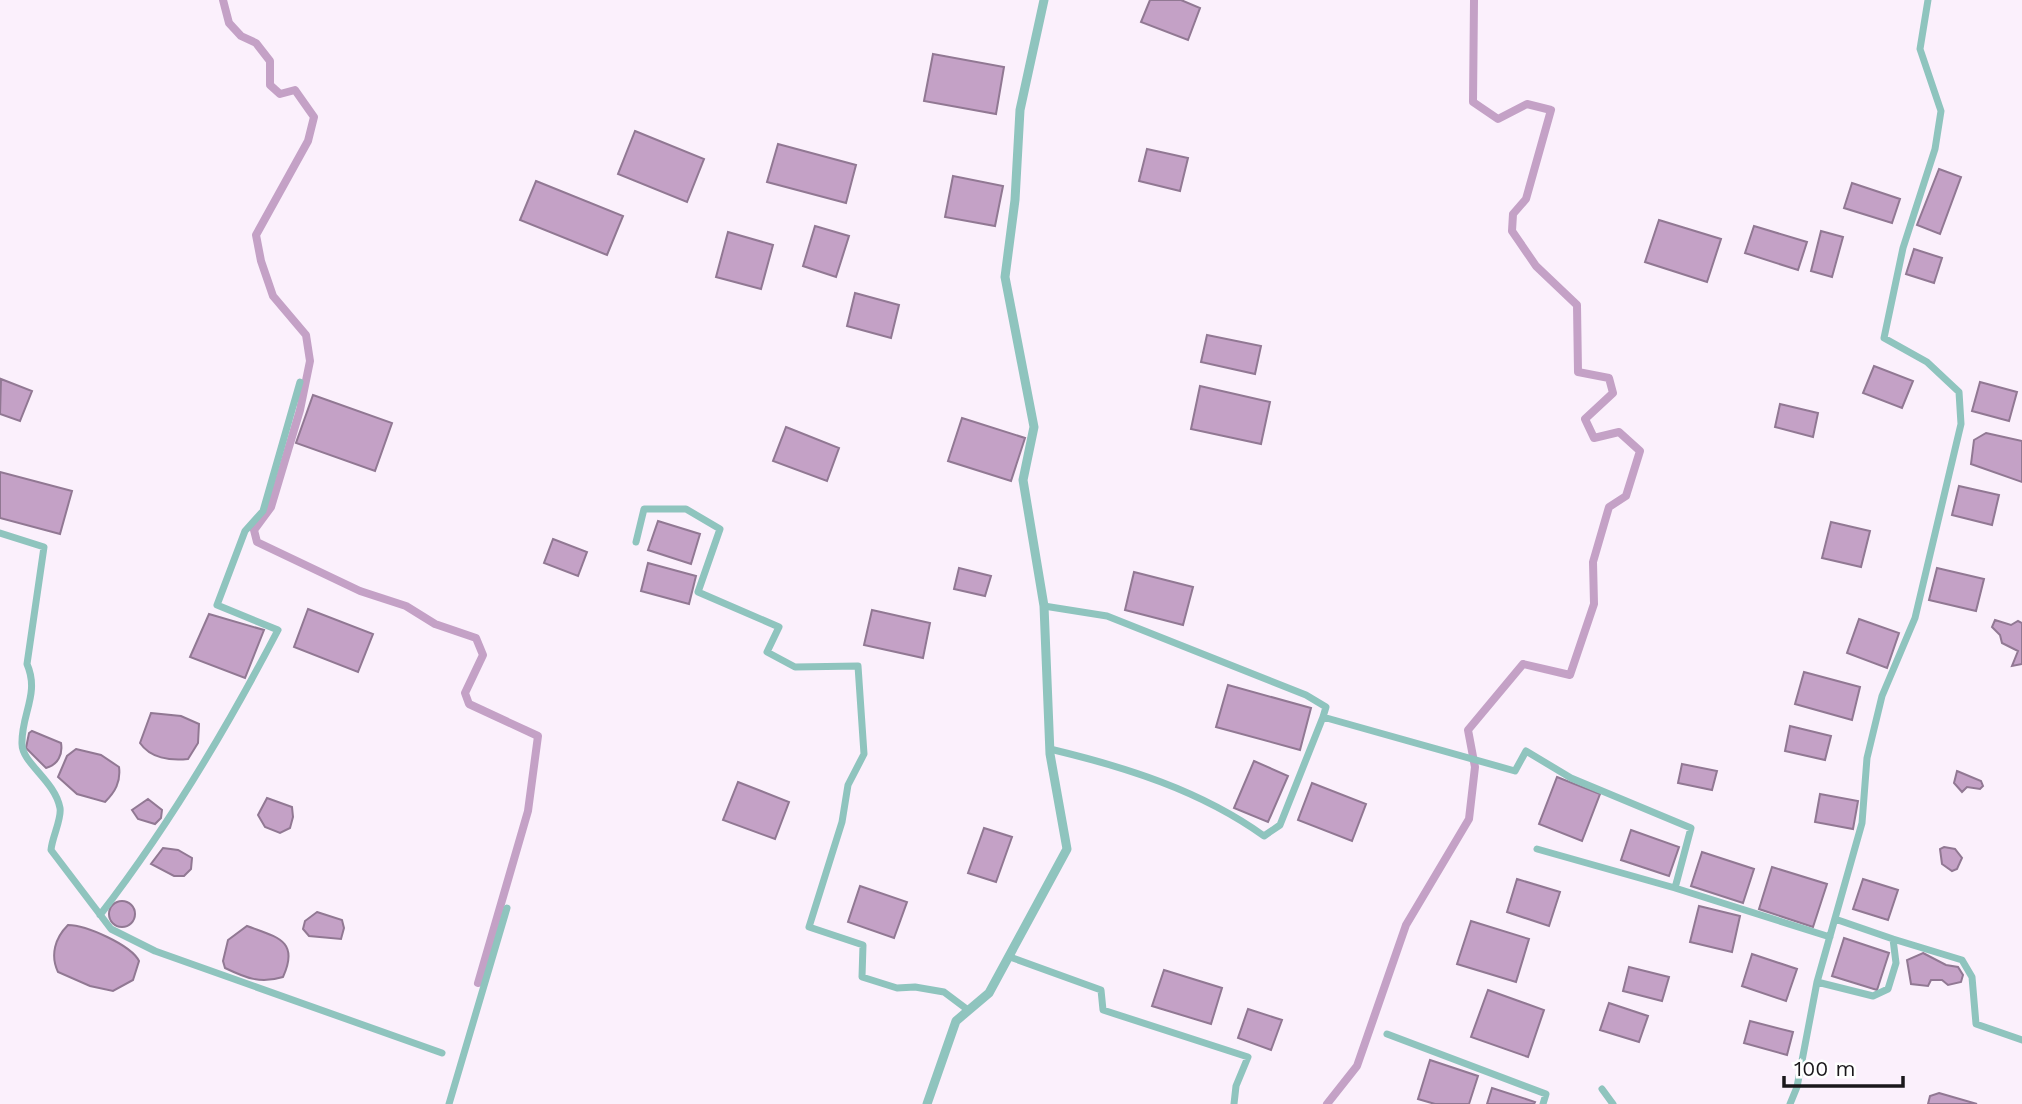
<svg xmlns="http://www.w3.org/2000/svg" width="2022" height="1104" font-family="'Work Sans',sans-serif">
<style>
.water{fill:#c4a1c6;stroke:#917893;stroke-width:2}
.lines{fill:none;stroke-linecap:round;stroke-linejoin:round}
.canal{stroke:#c4a1c6;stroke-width:8}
.minor{stroke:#8fc4be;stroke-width:7}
.tertiary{stroke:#8fc4be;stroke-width:9}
</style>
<rect width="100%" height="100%" fill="#fbf0fc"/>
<path class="water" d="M1150,0H1181L1200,8L1188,40L1141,22Z
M933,54L1004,67L996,114L924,101Z
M635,131L704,159L687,202L618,174Z
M778,144L856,165L846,203L767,182Z
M1147,149L1188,158L1180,191L1139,181Z
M1939,169L1961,177L1940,234L1917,225Z
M953,176L1003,186L995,226L945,217Z
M536,181L623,216L607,255L520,220Z
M1852,183L1900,199L1892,223L1844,208Z
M1659,220L1721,239L1707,282L1645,262Z
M815,226L849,236L836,277L803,266Z
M1754,226L1807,242L1798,270L1745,253Z
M1821,231L1843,237L1832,277L1811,271Z
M728,232L773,245L761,289L716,277Z
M1914,249L1942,258L1934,283L1906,274Z
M855,293L899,305L891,338L847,326Z
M1207,335L1261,346L1255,374L1201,362Z
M1874,366L1913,381L1902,408L1863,393Z
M1,379L32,391L20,421L0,414Z
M1980,382L2017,392L2009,421L1972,411Z
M1200,386L1270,402L1261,444L1191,429Z
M313,395L392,423L375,471L296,443Z
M1780,404L1818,413L1813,437L1775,427Z
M962,418L1025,438L1011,481L948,461Z
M786,427L839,448L827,481L773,461Z
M1986,433L2022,441V482L1971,464L1974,440Z
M0,472L72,491L60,534L0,518Z
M1959,486L1999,495L1992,525L1952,515Z
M658,521L700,534L691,564L648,550Z
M1831,522L1870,531L1861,567L1822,558Z
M553,539L587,552L578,576L544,563Z
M648,563L696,576L689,604L641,591Z
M959,568L991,576L985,596L954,589Z
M1937,568L1984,579L1976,611L1929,600Z
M1134,572L1193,587L1183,625L1125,610Z
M308,609L373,634L358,672L294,647Z
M872,610L930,623L923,658L864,645Z
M209,614L264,630L245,678L190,657Z
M1859,619L1899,633L1887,668L1847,653Z
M1995,620L2011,625L2018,621L2022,623V664L2012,666L2018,651L2002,643L2000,635L1992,627Z
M1804,672L1860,687L1852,720L1795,704Z
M1228,685L1311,708L1300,750L1216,727Z
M151,713L181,716L199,724L198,743L188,759C170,761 150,758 140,743Z
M1790,726L1831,736L1825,760L1785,751Z
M32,731L61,743C63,754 58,765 46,768L26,748L29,733Z
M76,749L101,755L119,767C121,782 115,792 105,802L77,794L58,777L67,756Z
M1254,761L1288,776L1268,822L1234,808Z
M1682,764L1717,771L1712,790L1678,783Z
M1957,771L1981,781L1983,786L1980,789L1967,787L1962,792L1954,783Z
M1557,777L1600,794L1582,841L1539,824Z
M738,782L789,802L775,839L723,820Z
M1312,783L1366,804L1352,841L1298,820Z
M1820,794L1858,801L1853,829L1815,822Z
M267,798L292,807L293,817L290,828L280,833L265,827L258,815Z
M148,799L162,810L161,818L155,824L138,819L132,810Z
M984,828L1012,837L996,882L968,873Z
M1631,830L1679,847L1669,876L1621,860Z
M1944,847L1955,849L1962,858L1957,869L1952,871L1942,864L1940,849Z
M163,848L178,850L192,858L191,869L184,876H174L151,864Z
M1702,852L1754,869L1743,903L1691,886Z
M1772,867L1827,884L1813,927L1759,909Z
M1517,879L1560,892L1549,926L1507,912Z
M1863,879L1898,890L1888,920L1853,909Z
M860,886L907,902L894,938L848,922Z
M109 914a13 13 0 1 1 26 0a13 13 0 1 1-26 0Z
M1699,906L1740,916L1732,952L1690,942Z
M317,912L342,920L344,928L341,939L309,936L303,929L305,921Z
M1471,921L1529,939L1516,982L1457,964Z
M68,925C86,925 131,945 139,961L133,980L113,991L90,986L58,972C50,955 55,938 68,925Z
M247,926C276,937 300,940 283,977C260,984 246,978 225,968L223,961L228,940Z
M1844,938L1889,953L1877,990L1832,976Z
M1923,953L1946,965L1958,967L1963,975L1961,982L1948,985L1942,980H1931L1928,986L1911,984L1907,960Z
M1752,954L1797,969L1786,1001L1742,986Z
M1629,967L1669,977L1662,1001L1623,991Z
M1164,970L1222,988L1211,1024L1152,1006Z
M1488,990L1544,1010L1528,1057L1471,1037Z
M1609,1003L1648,1016L1639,1042L1600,1030Z
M1248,1009L1282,1020L1271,1050L1238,1038Z
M1750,1021L1793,1032L1787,1055L1744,1043Z
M1430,1060L1478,1076L1469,1104H1435L1418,1099Z
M1492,1088L1535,1102L1534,1104H1487Z
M1939,1093L1977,1104H1928L1930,1096Z"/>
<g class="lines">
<path class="canal" d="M223,0L229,23L241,36L256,43L270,61V85L280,94L295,90L314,117L308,141L256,235L261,261L273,296L306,335L310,361L300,410L271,507L254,530L257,542L360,591L406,606L435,624L476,638L483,655L465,693L469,704L538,736L528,811L478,983
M1327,1104L1357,1066L1406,925L1469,819L1475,767L1468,730L1523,664L1570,675L1594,604L1593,562L1609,507L1626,496L1640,451L1619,432L1594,438L1585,419L1613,393L1609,378L1578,372L1577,305L1536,266L1512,231L1513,214L1526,199L1551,110L1527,104L1498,119L1473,102L1474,0"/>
<path class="minor" d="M0,533L44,547L27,664C40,694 21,714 22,744C22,763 55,781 60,808C62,819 52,837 51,850L111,929L155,951L442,1053
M636,542L644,509H686L720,529L698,592L779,627L767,652L795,667L858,666L864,754L848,785L842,822L809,927L863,945L862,977L897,988L915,987L944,992L968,1010
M1044,606L1107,616L1306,695L1326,707L1323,717L1515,771L1526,751L1571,778L1691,828L1675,888L1830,937
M1050,749C1125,767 1200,790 1264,836L1280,825L1323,717
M1537,849L1675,888
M100,915C168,827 227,728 278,630L217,605L245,531L263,511L300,382
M1893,939L1962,960L1972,977L1976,1024L2022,1040
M1010,957L1101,990L1103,1010L1248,1057L1236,1086L1234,1104
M1817,982L1873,996L1888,989L1896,963L1893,939L1835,919
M1387,1034L1546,1094L1543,1104
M1602,1089L1613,1104
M449,1104L507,908
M1790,1104L1797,1087L1817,982L1862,823L1867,758L1882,696L1915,618L1961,424L1959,392L1927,362L1884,338L1903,248L1935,149L1941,111L1920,49L1928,0"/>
<path class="tertiary" d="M927,1104L956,1021L989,993L1067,849L1050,754L1044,606L1023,480L1034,427L1005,277L1015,200L1020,110L1044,0"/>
</g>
<path d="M1784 1076v10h119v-10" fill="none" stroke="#1a171b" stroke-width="3.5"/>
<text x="1794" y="1076" font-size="21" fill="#1a171b" stroke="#ffffff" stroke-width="5" paint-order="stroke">100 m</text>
</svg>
